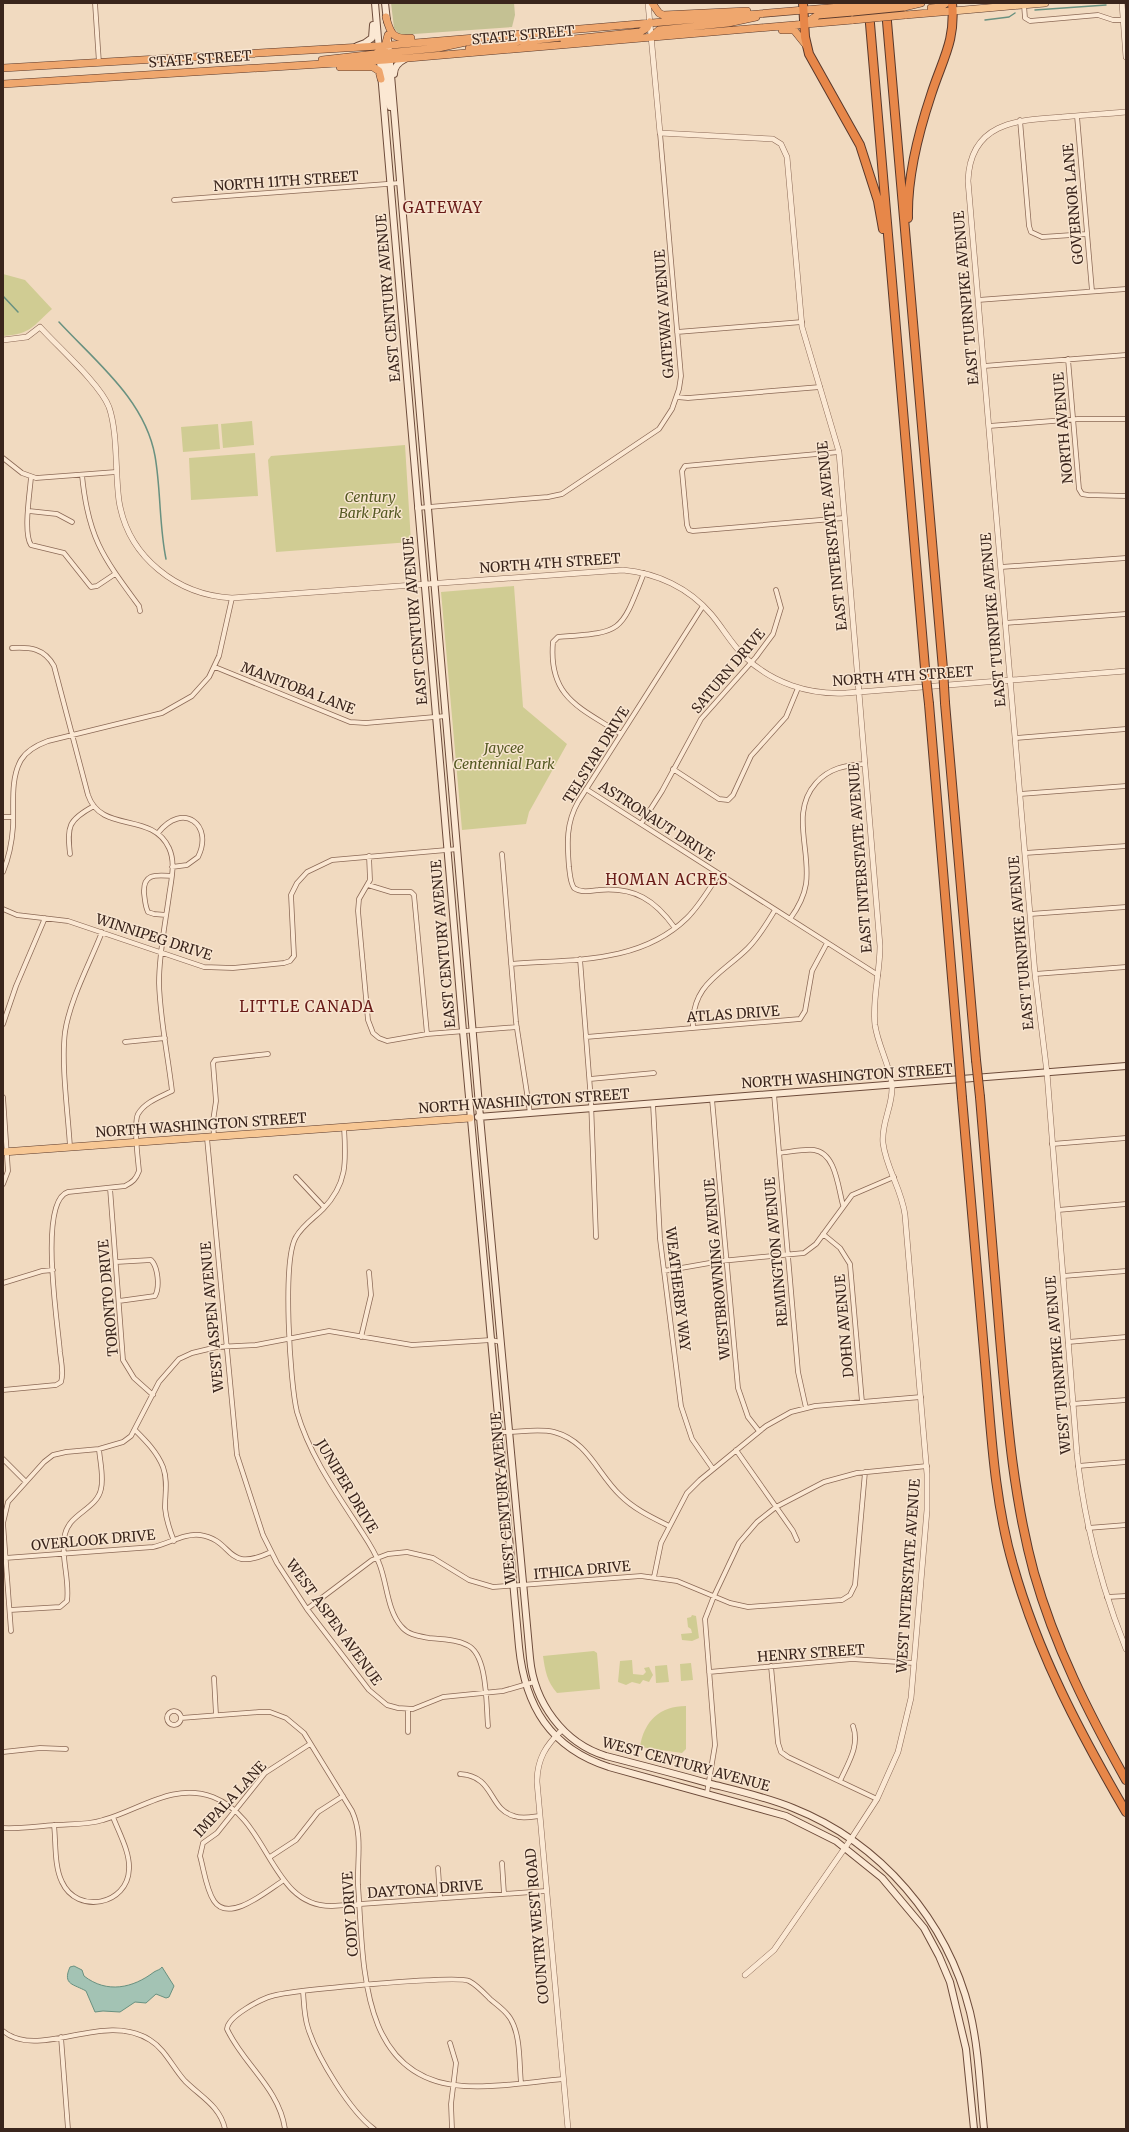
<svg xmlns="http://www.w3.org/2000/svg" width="1129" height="2132" font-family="Merriweather,serif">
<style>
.green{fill:#d0cc93}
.cemetery{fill:#c4c193}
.water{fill:#a3c3b4;stroke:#699180}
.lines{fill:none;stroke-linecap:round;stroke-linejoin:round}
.stream{stroke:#699180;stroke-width:1.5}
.minor-casing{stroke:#8b6956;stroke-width:5.5}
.tertiary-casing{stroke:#8b6956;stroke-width:6}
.secondary-casing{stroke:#6d4b3a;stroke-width:8}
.primary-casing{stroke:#59382b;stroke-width:8}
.trunk-casing{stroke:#59382b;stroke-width:8}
.motorway-casing{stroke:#59382b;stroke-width:10}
.minor{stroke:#fbe8d3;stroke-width:4}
.tertiary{stroke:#fbe8d3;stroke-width:5}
.secondary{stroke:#fbe8d3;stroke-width:6}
.primary{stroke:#f7c794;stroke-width:7}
.trunk{stroke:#efa76e;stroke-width:7}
.motorway{stroke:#e78749;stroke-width:8}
.trunk-bridge-casing{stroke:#59382b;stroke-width:8;stroke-linecap:butt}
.motorway-bridge-casing{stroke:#59382b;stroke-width:10;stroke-linecap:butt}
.trunk-bridge{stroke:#efa76e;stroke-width:7}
.motorway-bridge{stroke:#e78749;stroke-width:8}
.labels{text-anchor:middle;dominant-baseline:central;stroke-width:3;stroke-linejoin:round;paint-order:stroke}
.street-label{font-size:14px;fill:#3a251c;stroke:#f8e5d0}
.park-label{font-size:14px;font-style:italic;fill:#535821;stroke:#f8e5d0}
.neighbourhood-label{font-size:15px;letter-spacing:1px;fill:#691b18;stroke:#f8e5d0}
</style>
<rect width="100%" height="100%" fill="#f1dac0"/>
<path class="green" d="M3,274L25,280L52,309C32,327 31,334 3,336Z
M252,421L254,445L223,448L221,424Z
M218,424L220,449L183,452L181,427Z
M405,445L411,542L276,552L268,460L271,456Z
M255,453L258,496L191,500L189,458Z
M514,586L523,707L567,744L529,812L526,824L462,830L441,592Z
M692,1615L696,1616L699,1638L692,1641L682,1640L681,1634L692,1633L691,1629L688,1627L687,1618L691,1617Z
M594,1651L597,1653L600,1689L557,1693C547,1682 545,1670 543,1656Z
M632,1660L633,1674L643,1675L646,1672L644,1668L649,1667L653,1675L649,1682L643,1680L640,1684L632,1682L626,1685L618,1682L620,1661Z
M691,1663L693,1680L681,1681L680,1664Z
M667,1665L669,1682L656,1683L655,1666Z
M686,1706V1749L682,1753L640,1747C644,1721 660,1706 686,1706Z"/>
<path class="cemetery" d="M391,3H514L515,15L512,27L400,35L394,28Z"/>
<path class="water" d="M74,1966L82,1970L84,1976C107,1994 133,1988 154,1972C157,1970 160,1970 162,1967L174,1986L169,1997L166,1998L156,1994L146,2003L135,2002L120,2012L103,2011L95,2012L86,1991C74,1984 62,1985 70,1967Z"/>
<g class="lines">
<path class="stream" d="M1035,10L1106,5
M985,20L1009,17L1015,13
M3,296L18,312
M59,322C96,362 145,400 155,456C161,490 159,525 166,559"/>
<g class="minor-casing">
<path id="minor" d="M95,3L99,63
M1024,5L1025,18L1030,21L1098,15L1113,20H1123
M1077,116L1092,291
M1020,120L1029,226L1031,232L1042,237L1087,234
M174,200L400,183
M978,300L1126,289
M677,332L802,322
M1068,359L1079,489L1082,494L1088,495L1126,496
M984,366L1126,355
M677,397L688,398L820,387
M989,426L1078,419H1126
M839,452L685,466L682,471L687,525L689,530L693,531L844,518
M3,458L22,473L36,478L116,472
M82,475C88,538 103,557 139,606L140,611
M31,477C30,492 23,533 31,545L64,553L91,587L97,586L115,574
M417,508L548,497L562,494L659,429L672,409L679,389L681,376L660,133
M29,511L57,514L72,522
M1001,567L1126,558
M1005,623L1126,614
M215,667L350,722L366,723L446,716
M621,734C581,708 548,698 553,642L558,637C623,632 620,634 644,573
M1015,738L1126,729
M673,769L719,799L728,800L733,795L751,756L786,717L798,688
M586,789L878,975
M1020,794L1126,786
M3,817H13
M641,824L662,791L701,719L756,657L773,634L781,608L776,590
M158,833C183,801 214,825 198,857L187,865L172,867
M1025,853L1126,846
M70,854C67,826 68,820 94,806
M502,854L516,1022L530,1113
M369,856L370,880L359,899L358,911L368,1020L373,1033L379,1038L387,1041L427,1034L517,1027
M3,872C9,857 12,842 13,827C14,806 10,779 21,760C27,750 37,745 48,741L162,713L192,696L209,677L219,656L232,598
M368,885L391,892H411L414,895L427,1034
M3,909L17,915L68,921L204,967L233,968L284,963L290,961L294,956L291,895L297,883L307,872L332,860L458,849
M1030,914L1126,907
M166,915L154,914L148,912C145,906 145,900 144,893C143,873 156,875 171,876
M790,919C798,908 804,897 806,884C811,850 790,812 816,783C829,768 846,765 865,764
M675,928C655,900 635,887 599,890C591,891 581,893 574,888C570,882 570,874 569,867C567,843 566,823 578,802L703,606
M580,959L591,1101L596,1237
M511,964C572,959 640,964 687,918C700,905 709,889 719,874
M1035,974L1126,967
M3,1024L16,986L45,918
M693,1028C691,984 722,974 748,948C759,937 767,923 775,910
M586,1037L800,1019L805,1011L812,971L827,943
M125,1042L165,1038
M590,1079L654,1073
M774,1094L798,1372L806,1408
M3,1097L8,1171L3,1184
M712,1099L738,1388L748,1417L759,1431
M653,1104L660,1239L681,1406L692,1439L713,1469
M344,1127C346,1161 348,1183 323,1209C314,1218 302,1226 296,1237C282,1260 290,1384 297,1412C309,1453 333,1488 356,1523C364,1536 374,1549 379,1563C387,1582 387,1610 401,1626C408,1635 418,1636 429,1638C441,1639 456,1639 467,1645C488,1654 486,1705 488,1726
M214,1137L213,1121L216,1101L213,1063L215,1060L268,1054
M207,1138L237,1455L263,1535L277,1563L307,1609L369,1690L387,1705L398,1708L413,1709L443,1697L503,1691L534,1682
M1052,1144L1126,1138
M70,1147C68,1113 61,1065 65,1032C70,999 90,963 102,932
M779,1153C790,1152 803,1149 814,1150C836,1153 838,1188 843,1205
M296,1177L324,1207
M110,1188L123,1360L134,1378L153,1395
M1058,1210L1126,1204
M823,1234L840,1248L850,1264L862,1402
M116,1262L151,1260C158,1267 160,1287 155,1296L119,1301
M664,1271L721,1261L804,1253L816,1244L852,1195L894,1177
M1063,1276L1126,1271
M3,1283L42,1271L53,1270
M361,1337L371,1295L369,1272
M1068,1342L1126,1337
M3,1390L56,1385L61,1382C64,1373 61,1361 60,1352C58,1325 38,1201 68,1192L125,1186C133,1182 136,1179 139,1171C138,1159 133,1123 138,1114C145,1102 160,1097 172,1091C168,1056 160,1019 159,983C159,954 165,925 169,896C171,881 176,863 169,848C152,811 101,834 88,795L54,666C44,648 30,647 12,648
M1072,1404L1126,1400
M135,1430C146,1441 157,1452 163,1467C168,1481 165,1494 165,1508C166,1519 170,1531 174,1541
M499,1432C518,1433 536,1428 554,1432C588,1441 597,1473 620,1495C634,1509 651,1517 669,1526
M736,1450L793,1531L797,1540
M3,1459L25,1481
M1078,1466L1126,1462
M1088,1528L1126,1525
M5,1558L153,1547C168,1544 184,1533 200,1535C235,1540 224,1574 271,1552
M654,1577L661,1543L687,1493L700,1480L766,1426L791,1412L815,1406L921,1397
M1107,1597L1126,1596
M307,1609L372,1560L388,1554L407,1552L433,1558L469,1580L493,1587L641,1576L677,1581L730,1603L748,1607L842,1600L850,1595L855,1585L865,1472
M10,1610L60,1607L67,1601C70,1579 60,1556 65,1534C70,1513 97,1509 101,1489C104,1477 100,1462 99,1449
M11,1631L3,1523L8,1502L44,1462L53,1455L66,1452L99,1449L123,1442L131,1436L159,1382L179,1359L192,1353L217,1347L256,1345L329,1331L412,1345L491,1340L501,1342
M771,1666L778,1743L781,1752L788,1757L877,1799
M709,1672L852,1659L914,1663
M214,1678L216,1715
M167 1718a7 7 0 1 1 14 0a7 7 0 1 1-14 0Z
M181,1718L259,1712H270L286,1718L304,1733L352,1811C363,1835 357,1860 358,1885C364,1963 358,2080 464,2086C496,2088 531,2082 563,2079
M408,1732V1709
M3,1752L40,1748L66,1749
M460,1774C495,1776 488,1809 514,1816C522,1819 531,1817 539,1816
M840,1781C848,1763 860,1746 853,1726
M707,1793L715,1745L705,1619L714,1596L739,1543L757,1522L776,1507L824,1482L857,1473L927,1466
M54,1825C56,1842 54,1866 62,1882C77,1915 128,1905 129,1869C130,1852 119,1833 113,1817
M3,1828C20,1829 38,1826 55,1825C70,1824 88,1825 103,1820C140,1810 173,1782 213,1797C270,1819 270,1907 332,1906L546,1891
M270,1857L296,1840L318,1812L343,1796
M502,1863L504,1894
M438,1868L440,1898
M284,1880C268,1890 229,1924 214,1901C206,1889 204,1870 200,1856L203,1843L217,1833L265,1773L310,1744
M303,1991C304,2003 304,2016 308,2028C317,2057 350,2111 374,2129
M3,2031C39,2061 104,2010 150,2040C165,2049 173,2068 185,2081C201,2097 220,2106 225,2129
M61,2037L68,2129
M450,2043L456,2063L451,2104L452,2129
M285,2129C279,2088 243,2064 227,2029C228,2016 261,1999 272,1996C292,1990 457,1975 469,1981C477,1985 484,1993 490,1999C497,2005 505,2010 510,2018C521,2035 519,2063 521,2083"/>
</g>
<g class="tertiary-casing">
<path id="tertiary" d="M648,3L660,133L773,139L781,144L787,157L802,327L839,452L880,946C880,973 872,999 875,1025C878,1046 890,1065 892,1086C893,1106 881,1123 883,1143C886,1168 902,1190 905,1215L927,1474V1510L911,1698L898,1752L877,1799L851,1839L774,1950L745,1975
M1122,3L1126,57
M1126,112C1105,114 1083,115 1062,117C1017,120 970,122 968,181L1035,974L1047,1073L1077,1454C1084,1522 1101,1586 1126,1649
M3,340L27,337L40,327C58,347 100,384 109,407C118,433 115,473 119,501C128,557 177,595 232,598L623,570C657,573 689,588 711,614C723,628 732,645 745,657C772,683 809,695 846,693L1126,671
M562,1730C546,1745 537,1759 537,1782L568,2129"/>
</g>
<g class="secondary-casing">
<path id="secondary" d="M375,3L463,1031L519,1647C525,1706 550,1748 609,1767L786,1816L836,1841L882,1878L924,1928L939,1956L950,1982L966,2049L974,2129
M385,3L387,21
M388,40L480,1117L530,1658C534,1702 563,1743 606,1756C641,1765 676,1774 711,1784C739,1791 766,1797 793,1808C881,1843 947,1920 970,2012C979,2050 980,2090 984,2129
M357,46L365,43L372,38L373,25
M384,57L390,107
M394,74C394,67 399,62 405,59
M478,1117L1126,1066"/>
</g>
<g class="primary-casing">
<path id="primary" d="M953,11L1045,3
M3,1152L470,1118"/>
</g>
<g class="trunk-casing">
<path id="trunk" d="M652,3L659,13L663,15L747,11
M904,7L921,3
M931,8L941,7L946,3
M905,15L953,11
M386,17C390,33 393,40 411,38
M804,24L818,15L853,12
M782,30H794L806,45
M651,37L659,30L728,23L756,17
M564,40L640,32L647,28L650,22
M524,45L528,41L570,36
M469,49L521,41L526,36
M380,58L386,53L438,48L471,41
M322,60L375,54L384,50L388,35
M340,67H373L379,71L381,79
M3,68L379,46L852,6
M3,84L385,60L853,20"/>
</g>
<g class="motorway-casing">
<path id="motorway" d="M803,3L805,37L809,54L860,145L878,201L883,229
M886,10L943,669
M869,12L925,668
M908,218C907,176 918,134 931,95C942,60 956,41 952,3
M945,703L976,1060
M929,704L959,1061
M980,1097C986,1178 993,1258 1000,1338C1007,1417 1013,1496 1034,1573C1055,1647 1089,1714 1126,1780
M962,1098C970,1186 978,1274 985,1362C991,1429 994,1500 1013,1565C1038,1654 1080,1733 1126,1812"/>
</g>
<use href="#minor" class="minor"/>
<use href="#tertiary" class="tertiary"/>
<use href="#secondary" class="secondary"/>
<use href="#primary" class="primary"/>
<use href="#trunk" class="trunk"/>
<use href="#motorway" class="motorway"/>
<g class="trunk-bridge-casing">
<path id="trunk-bridge" d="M852,6L897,3
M853,12L904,7
M853,20L905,15"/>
</g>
<g class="motorway-bridge-casing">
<path id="motorway-bridge" d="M925,668L929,704
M943,669L945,703
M976,1060L980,1097
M959,1061L962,1098"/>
</g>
<use href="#trunk-bridge" class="trunk-bridge"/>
<use href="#motorway-bridge" class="motorway-bridge"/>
</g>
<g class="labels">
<g class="street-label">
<text transform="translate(523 35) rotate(-5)">STATE STREET</text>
<text transform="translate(200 59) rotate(-4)">STATE STREET</text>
<text transform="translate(286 181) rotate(-4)">NORTH 11TH STREET</text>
<text transform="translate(1073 204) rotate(-95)">GOVERNOR LANE</text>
<text transform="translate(388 298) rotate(-95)">EAST CENTURY AVENUE</text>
<text transform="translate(966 298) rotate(-95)">EAST TURNPIKE AVENUE</text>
<text transform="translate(664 314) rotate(-94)">GATEWAY AVENUE</text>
<text transform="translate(1063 428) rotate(-95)">NORTH AVENUE</text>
<text transform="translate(832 536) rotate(-96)">EAST INTERSTATE AVENUE</text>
<text transform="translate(550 563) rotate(-4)">NORTH 4TH STREET</text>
<text transform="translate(993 620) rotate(-95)">EAST TURNPIKE AVENUE</text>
<text transform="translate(415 621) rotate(-95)">EAST CENTURY AVENUE</text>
<text transform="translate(728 671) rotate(-50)">SATURN DRIVE</text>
<text transform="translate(903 676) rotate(-4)">NORTH 4TH STREET</text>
<text transform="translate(298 688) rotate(21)">MANITOBA LANE</text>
<text transform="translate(596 755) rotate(-58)">TELSTAR DRIVE</text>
<text transform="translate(657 821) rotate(33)">ASTRONAUT DRIVE</text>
<text transform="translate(860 858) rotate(-94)">EAST INTERSTATE AVENUE</text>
<text transform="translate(154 937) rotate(18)">WINNIPEG DRIVE</text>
<text transform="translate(1021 943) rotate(-95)">EAST TURNPIKE AVENUE</text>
<text transform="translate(443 944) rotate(-95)">EAST CENTURY AVENUE</text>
<text transform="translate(733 1014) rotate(-4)">ATLAS DRIVE</text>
<text transform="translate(847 1076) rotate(-4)">NORTH WASHINGTON STREET</text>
<text transform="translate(524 1101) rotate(-4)">NORTH WASHINGTON STREET</text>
<text transform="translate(201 1125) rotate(-4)">NORTH WASHINGTON STREET</text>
<text transform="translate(776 1252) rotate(-95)">REMINGTON AVENUE</text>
<text transform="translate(717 1269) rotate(-95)">WESTBROWNING AVENUE</text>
<text transform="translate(678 1289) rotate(83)">WEATHERBY WAY</text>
<text transform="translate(108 1298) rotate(-95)">TORONTO DRIVE</text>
<text transform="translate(212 1317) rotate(-95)">WEST ASPEN AVENUE</text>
<text transform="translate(844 1326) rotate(-95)">DOHN AVENUE</text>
<text transform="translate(1058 1365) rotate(-95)">WEST TURNPIKE AVENUE</text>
<text transform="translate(347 1486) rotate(59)">JUNIPER DRIVE</text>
<text transform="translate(503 1498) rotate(-95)">WEST CENTURY AVENUE</text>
<text transform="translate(93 1540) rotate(-5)">OVERLOOK DRIVE</text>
<text transform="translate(582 1570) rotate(-5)">ITHICA DRIVE</text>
<text transform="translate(908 1576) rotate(-86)">WEST INTERSTATE AVENUE</text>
<text transform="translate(334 1622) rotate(54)">WEST ASPEN AVENUE</text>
<text transform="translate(811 1653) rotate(-4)">HENRY STREET</text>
<text transform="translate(686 1764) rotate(15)">WEST CENTURY AVENUE</text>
<text transform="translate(230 1799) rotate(-47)">IMPALA LANE</text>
<text transform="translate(425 1889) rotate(-4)">DAYTONA DRIVE</text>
<text transform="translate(350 1914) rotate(-94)">CODY DRIVE</text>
<text transform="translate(537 1926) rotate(-95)">COUNTRY WEST ROAD</text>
</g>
<g class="park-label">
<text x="370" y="497">Century<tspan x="370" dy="16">Bark Park</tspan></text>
<text x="504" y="748">Jaycee<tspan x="504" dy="16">Centennial Park</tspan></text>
</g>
<g class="neighbourhood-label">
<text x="443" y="207">GATEWAY</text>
<text x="667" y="879">HOMAN ACRES</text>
<text x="307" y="1006">LITTLE CANADA</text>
</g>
</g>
<rect width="1129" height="2132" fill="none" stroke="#3a251c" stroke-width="8"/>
</svg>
